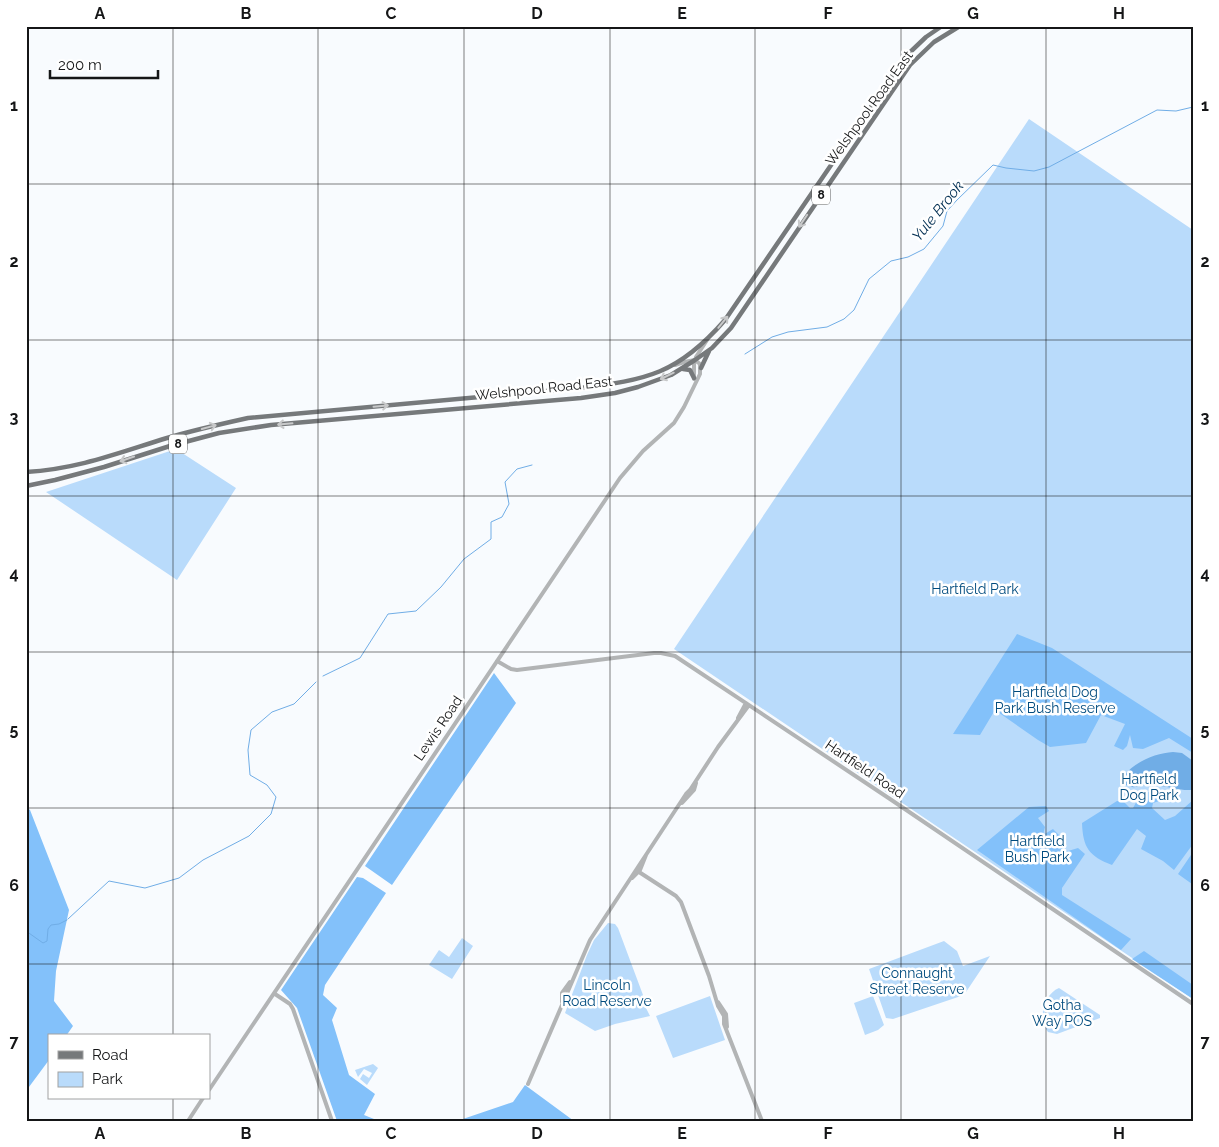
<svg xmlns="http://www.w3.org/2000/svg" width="1219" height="1147" font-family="Raleway,sans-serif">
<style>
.green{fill:#b9dbfb}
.forest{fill:#83c1fa}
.water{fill:#70ade6}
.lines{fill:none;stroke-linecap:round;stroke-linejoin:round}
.stream{stroke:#70ade6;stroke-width:1}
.minor{stroke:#b2b4b5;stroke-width:4}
.major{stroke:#76797b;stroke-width:4.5}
.oneway{stroke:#c8c9ca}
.grid{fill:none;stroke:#151617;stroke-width:1;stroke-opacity:0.55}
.labels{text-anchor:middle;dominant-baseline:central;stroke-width:5;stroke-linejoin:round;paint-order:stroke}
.shield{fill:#fff;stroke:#5b5c5d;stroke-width:1}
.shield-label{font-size:12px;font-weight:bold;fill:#151617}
.street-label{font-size:14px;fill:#151617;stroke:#fff}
.park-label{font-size:14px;fill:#004b7e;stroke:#fff}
.water-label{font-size:15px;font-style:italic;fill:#002e52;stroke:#fff}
.neatline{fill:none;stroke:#151617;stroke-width:2}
.grid-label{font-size:16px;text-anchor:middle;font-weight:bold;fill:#151617}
</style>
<rect width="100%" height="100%" fill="#f8fbfe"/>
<path class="green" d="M1029,119L1193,230V999L674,649Z
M176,449L236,488L177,580L46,492Z
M608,923L615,924L618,928L643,995V1002L650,1016L615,1024L595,1031L565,1013L587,955L594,940Z
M462,938L473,946L452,979L429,965L439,950L449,957Z
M944,941L957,951L963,966L990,956L964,995L893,1019L886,1018L869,969Z
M1059,988L1100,1015V1018L1057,1034L1048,1032C1037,1019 1044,994 1059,988Z
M710,996L725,1040L673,1058L656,1016Z
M873,996L884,1025L878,1030L865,1035L854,1003Z
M373,1064L378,1068L367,1085L360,1079L363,1074L369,1078L372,1073L364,1069L358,1077L355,1070Z"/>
<path class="forest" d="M1017,634L1052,648L1193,739V753L1169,738L1143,749L1133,748L1130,735L1127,746L1123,750L1114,746L1125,724L1101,715L1086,743L1050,747L1038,740L995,710L980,735L953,734Z
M494,673L516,703L392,885L365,866Z
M1142,792H1158L1162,794V798L1159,801L1153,803L1152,808L1165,820L1175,816L1193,800V844L1174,870L1163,861L1141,849L1146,836L1137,829L1112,865C1089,856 1083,848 1082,823L1117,801H1123L1130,808H1133Z
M1046,806L1049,811L1038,818L1045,827L1043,835L1053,829L1062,838L1061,848L1068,851L1078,848L1085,854L1062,888V895L1131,939L1121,950L977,850L1029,807Z
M26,807L30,810L69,910L56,971L54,1001L73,1026L66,1036H49V1060L26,1091Z
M1193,852V882L1192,884L1178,874Z
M357,877L363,878L386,893L325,985L323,995L337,1008L332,1020L349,1075L375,1094L364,1115L379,1121H337L297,1008L281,990Z
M1144,951L1193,985V999L1132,959Z
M525,1085L574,1121H457L513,1102Z"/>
<path class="water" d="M1173,752L1182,753L1193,761V790C1178,791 1164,785 1149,785C1141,785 1134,790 1126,785L1124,776C1134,762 1156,753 1173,752Z"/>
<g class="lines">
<path class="stream" d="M745,354L772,337L788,332L827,327L844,319L854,310L869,279L891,261L908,257L924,249L943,226L947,211L957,200L993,165L1006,168L1034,171L1049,167L1157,110L1176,111L1193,107
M323,676L360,658L388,614L416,611L441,587L464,559L491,539V522L502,517L509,504L505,482L517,469L532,465
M68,919L109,881L145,888L179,878L203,860L249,836L271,814L276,797L267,785L250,775L248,750L251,730L272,712L294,704L316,682
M26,931L43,943L47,941L48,929L51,925L59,924L67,920"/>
<path class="minor" d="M675,365L684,362L695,360
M694,379V364L696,357L707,340
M497,661L511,669L517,670L654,653H661L675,656L890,799L1193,1004
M738,718L746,703
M682,803L694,790L696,783
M637,869L639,872L676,896L681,902L709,976L718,1006L724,1016V1024L762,1121
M632,878L640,870L646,855
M275,994L290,1004L293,1009L332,1121
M562,1002V993L570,982
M718,1002L726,1014L727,1027
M528,1084L590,940L686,794L690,790L718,747L749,705
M209,1090L620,478L643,451L674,423L684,407L700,374V364L695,360
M188,1121L203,1098"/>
<path class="major" d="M701,368L709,351
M683,369L690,370L694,378
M26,472C78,469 118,453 167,438C194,430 221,424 248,418L579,388C647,380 678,374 725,320L905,57L926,37L942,26
M26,486L55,480L104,467L170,446L219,433L271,425L581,398L615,393L638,387L671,375L695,360L712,348L731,328L910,65L934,42L960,26"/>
</g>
<defs><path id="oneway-shaft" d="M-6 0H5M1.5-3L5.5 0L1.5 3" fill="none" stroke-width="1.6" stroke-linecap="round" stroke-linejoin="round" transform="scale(1.25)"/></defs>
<g class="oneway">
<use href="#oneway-shaft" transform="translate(803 221) rotate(124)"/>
<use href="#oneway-shaft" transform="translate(723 322) rotate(-51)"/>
<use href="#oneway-shaft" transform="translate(667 376) rotate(154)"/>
<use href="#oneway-shaft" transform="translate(381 406) rotate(-5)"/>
<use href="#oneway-shaft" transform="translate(285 424) rotate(175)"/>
<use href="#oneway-shaft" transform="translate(209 427) rotate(-15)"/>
<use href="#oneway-shaft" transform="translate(127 459) rotate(161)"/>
</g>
<path class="grid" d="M173,26V1036M318,26V1121M464,26V1121M610,26V1121M755,26V1121M901,26V1121M1046,26V1121M26,184H1193M26,340H1193M26,496H1193M26,652H1193M26,808H1193M26,964H1193M173,1098V1121"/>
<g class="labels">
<g class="shield">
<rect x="812" y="185.5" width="18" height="19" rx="4"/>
<rect x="169" y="434.5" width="18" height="19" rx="4"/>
</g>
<g class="shield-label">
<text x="821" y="195">8</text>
<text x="178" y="444">8</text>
</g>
<g class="street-label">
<text transform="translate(869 108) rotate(-54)">Welshpool Road East</text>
<text transform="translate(544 388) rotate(-6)">Welshpool Road East</text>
<text transform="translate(438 728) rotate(-56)">Lewis Road</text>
<text transform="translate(865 769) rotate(34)">Hartfield Road</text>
</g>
<g class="park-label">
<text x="975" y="589">Hartfield Park</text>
<text x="1055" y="692">Hartfield Dog<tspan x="1055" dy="16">Park Bush Reserve</tspan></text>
<text x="1149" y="779">Hartfield<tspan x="1149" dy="16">Dog Park</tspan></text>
<text x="1037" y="841">Hartfield<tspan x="1037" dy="16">Bush Park</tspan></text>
<text x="917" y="973">Connaught<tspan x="917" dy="16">Street Reserve</tspan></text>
<text x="607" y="985">Lincoln<tspan x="607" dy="16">Road Reserve</tspan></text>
<text x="1062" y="1005">Gotha<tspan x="1062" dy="16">Way POS</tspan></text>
</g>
<g class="water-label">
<text transform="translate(938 211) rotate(-51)">Yule Brook</text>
</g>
</g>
<rect width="1219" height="1147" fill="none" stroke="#ffffff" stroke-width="55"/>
<rect x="48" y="1034" width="162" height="65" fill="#ffffff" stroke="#a1a2a2"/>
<rect x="58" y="1051" width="25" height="8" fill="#76797b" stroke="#a1a2a2"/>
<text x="92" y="1060" font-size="15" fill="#151617">Road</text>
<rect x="58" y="1072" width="25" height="15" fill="#b9dbfb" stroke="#a1a2a2"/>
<text x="92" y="1084" font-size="15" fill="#151617">Park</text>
<path d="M50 70v8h108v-8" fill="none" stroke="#151617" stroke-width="2.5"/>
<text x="58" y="70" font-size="15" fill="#151617" stroke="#ffffff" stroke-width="4" paint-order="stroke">200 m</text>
<rect x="28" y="28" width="1164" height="1092" class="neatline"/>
<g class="grid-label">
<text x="100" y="19">A</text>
<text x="246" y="19">B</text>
<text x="391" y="19">C</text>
<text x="537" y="19">D</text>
<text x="682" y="19">E</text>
<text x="828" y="19">F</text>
<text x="973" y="19">G</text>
<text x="1119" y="19">H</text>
<text x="14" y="111">1</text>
<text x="1205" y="111">1</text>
<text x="14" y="267">2</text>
<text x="1205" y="267">2</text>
<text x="14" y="423">3</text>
<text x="1205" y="423">3</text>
<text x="14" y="579">4</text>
<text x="1205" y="579">4</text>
<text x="14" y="735">5</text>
<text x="1205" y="735">5</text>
<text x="14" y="891">6</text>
<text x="1205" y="891">6</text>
<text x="14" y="1047">7</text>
<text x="1205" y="1047">7</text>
<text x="100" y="1139">A</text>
<text x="246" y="1139">B</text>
<text x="391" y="1139">C</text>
<text x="537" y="1139">D</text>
<text x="682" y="1139">E</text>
<text x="828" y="1139">F</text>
<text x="973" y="1139">G</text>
<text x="1119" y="1139">H</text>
</g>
</svg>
